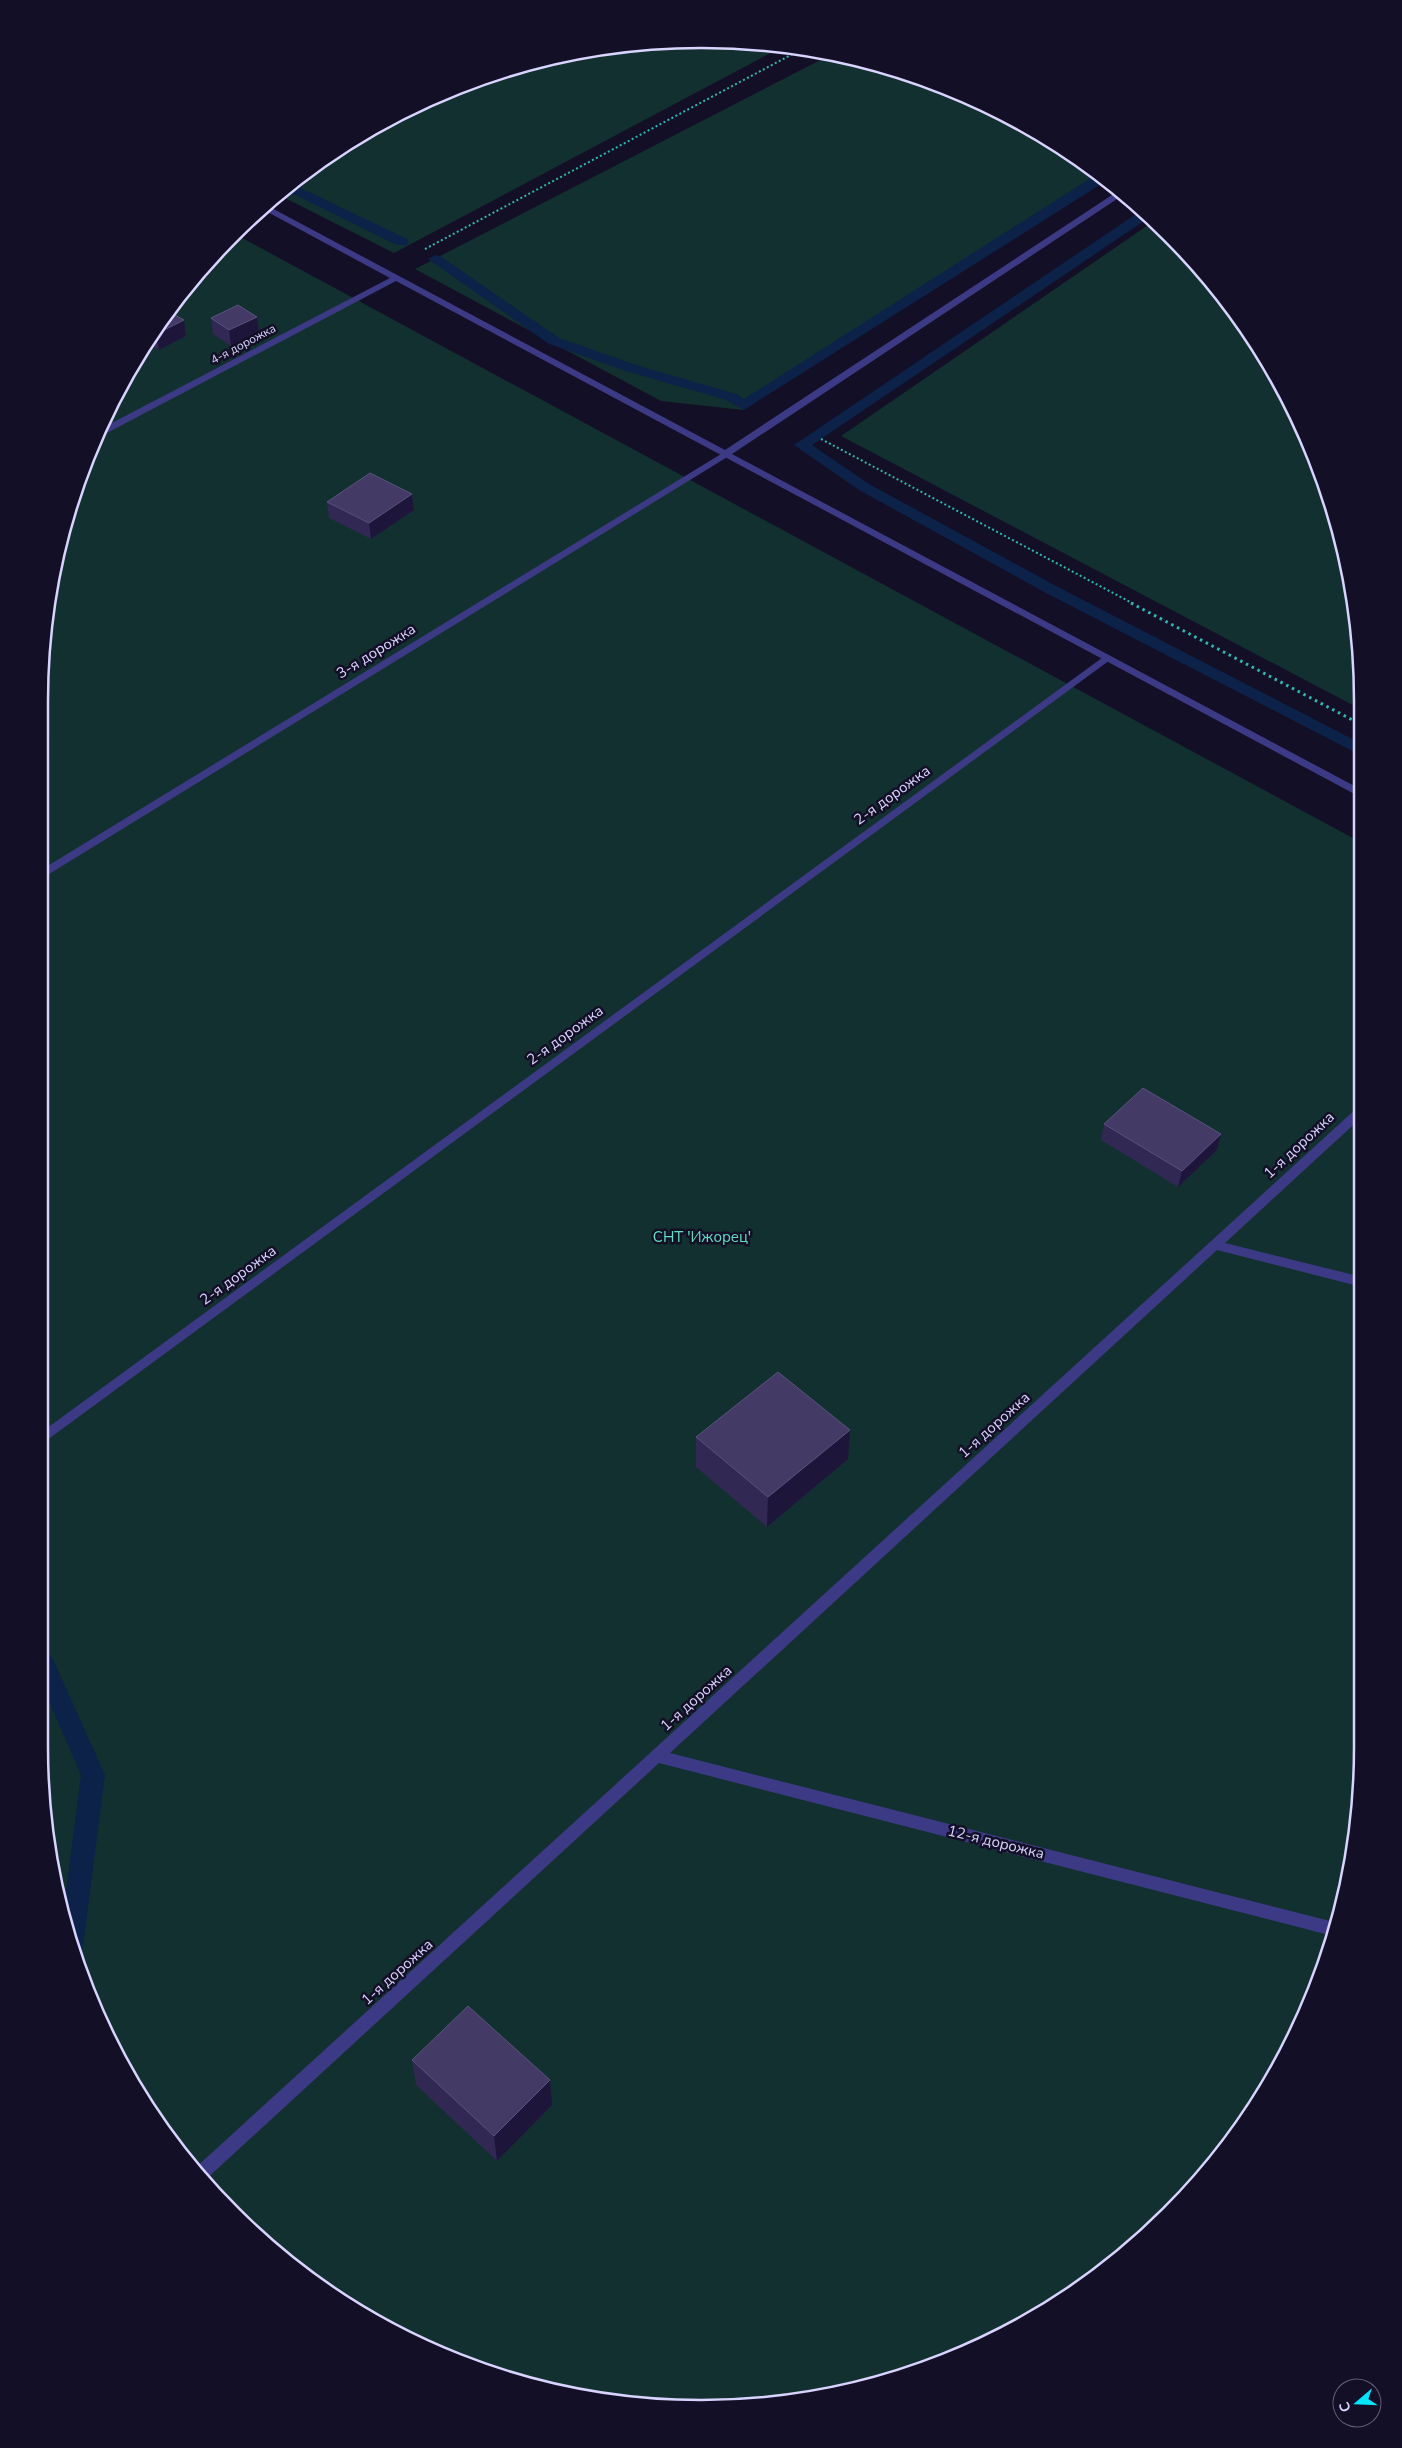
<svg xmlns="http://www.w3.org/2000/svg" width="1402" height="2448" font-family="'Nunito Sans',sans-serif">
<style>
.green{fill:#12302f}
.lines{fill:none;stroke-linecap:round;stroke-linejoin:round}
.stream{fill:#0c2248;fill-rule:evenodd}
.path-far1{stroke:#2fb8b0;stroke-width:2;stroke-dasharray:2 2.5;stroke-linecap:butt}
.path{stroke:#2fb8b0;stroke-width:3;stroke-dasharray:2.5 4;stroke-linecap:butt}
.lane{fill:#3d3a85;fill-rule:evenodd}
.street{fill:#3d3a85;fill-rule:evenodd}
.wall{fill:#312854}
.shaded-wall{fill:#1d163a}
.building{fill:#433a66;stroke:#5a527e}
.labels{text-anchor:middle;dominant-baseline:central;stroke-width:5;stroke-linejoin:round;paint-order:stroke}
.far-street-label{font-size:12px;fill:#d9d4ff;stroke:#130f26}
.street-label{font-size:15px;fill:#d9d4ff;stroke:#130f26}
.park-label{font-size:15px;fill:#5fe0c0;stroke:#130f26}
.rim{fill:none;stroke:#d9d4ff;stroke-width:2.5}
</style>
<rect width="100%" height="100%" fill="#130f26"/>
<path class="green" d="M701,39L782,47L394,253L279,195L333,151L447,89L572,52Z
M834,53L954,89L1069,150L1099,175L743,410L661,401L415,269Z
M1154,221L1169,233L1274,370L1328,488L1362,657V710L841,436Z
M233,233L1362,843V1791L1328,1960L1252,2115L1199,2184L1104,2272L1032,2321L914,2374L830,2397L701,2409L529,2387L408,2341L333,2297L233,2215L175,2150L107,2040L74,1960L44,1834L40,657L74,488L150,333Z"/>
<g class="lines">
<path class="stream" d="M1097,174L1106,181L744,410L726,400L626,371L549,344L428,259L435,255L440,256L559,338L636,365L736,394L744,399Z
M292,184L407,239L409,242L407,245H397L285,190Z
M1142,210L1150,217L812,445L869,484L1058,587L1362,744V756L1046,593L859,490L794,445Z
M44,1654L52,1657L105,1775L83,1947L80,1955L73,1958L63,1914L81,1775L44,1690Z"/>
<path class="path-far1" d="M425,249L802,49
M821,439L1134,604"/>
<path class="path" d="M1131,603L1362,725"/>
<path class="lane" d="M726,451L729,452V456L41,879V870Z
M1106,655L1110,656V660L43,1443V1431Z
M1362,1106V1117L1225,1243L1362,1277V1287L1217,1250L670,1753L1334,1922L1336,1923L1333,1936L659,1763L203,2182L193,2170L1358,1107Z"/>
<path class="street" d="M1118,191L1123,195L732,454L1362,790V798L396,281L105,434H100L104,427L390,278L262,209L266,205L725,450Z"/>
</g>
<path class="wall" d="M168,311L184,320L186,336L159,350L146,342L150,333Z
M257,317L259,332L231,346L213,334L211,318Z
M412,494L414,510L371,539L329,518L327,502Z
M1104,1124L1221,1134L1217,1150L1178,1187L1101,1140Z
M696,1437L848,1459L767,1527L696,1467Z
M412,2060L552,2105L497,2161L416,2085Z"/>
<path class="shaded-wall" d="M257,317L259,332L231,346L229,330Z
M184,320L186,336L159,350L156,334Z
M412,494L414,510L371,539L369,523Z
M1221,1134L1217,1150L1178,1187L1182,1171Z
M850,1430L848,1459L767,1527L768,1497Z
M550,2080L552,2105L497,2161L494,2136Z"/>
<path class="building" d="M238,305L257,317L229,330L211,318Z
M168,311L184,320L156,334L152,331Z
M370,473L412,494L369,523L327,502Z
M1143,1088L1221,1134L1182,1171L1104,1124Z
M778,1372L850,1430L768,1497L696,1437Z
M468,2006L550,2080L494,2136L412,2060Z
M532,2382L621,2399L531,2387Z"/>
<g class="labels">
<g class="far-street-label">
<text transform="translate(243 344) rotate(-28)">4-я дорожка</text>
</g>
<g class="street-label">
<text transform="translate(376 651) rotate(-32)">3-я дорожка</text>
<text transform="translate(892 795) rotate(-36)">2-я дорожка</text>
<text transform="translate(565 1035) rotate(-36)">2-я дорожка</text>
<text transform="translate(1299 1145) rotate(-43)">1-я дорожка</text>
<text transform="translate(238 1275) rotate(-36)">2-я дорожка</text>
<text transform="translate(994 1425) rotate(-42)">1-я дорожка</text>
<text transform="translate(696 1698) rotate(-42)">1-я дорожка</text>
<text transform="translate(996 1842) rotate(14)">12-я дорожка</text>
<text transform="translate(397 1972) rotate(-42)">1-я дорожка</text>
</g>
<g class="park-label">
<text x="702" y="1237">СНТ 'Ижорец'</text>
</g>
</g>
<path d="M0 0H1402V2448H0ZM701 48H701A653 653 0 0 1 1354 701V1747A653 653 0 0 1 701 2400H701A653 653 0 0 1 48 1747V701A653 653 0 0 1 701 48Z" fill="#130f26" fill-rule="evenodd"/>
<path class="rim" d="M701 48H701A653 653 0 0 1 1354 701V1747A653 653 0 0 1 701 2400H701A653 653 0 0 1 48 1747V701A653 653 0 0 1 701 48Z"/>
<g transform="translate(1357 2403) rotate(251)"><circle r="24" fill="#130f26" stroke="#625e7d"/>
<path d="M0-4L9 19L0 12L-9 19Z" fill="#00e5ff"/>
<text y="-8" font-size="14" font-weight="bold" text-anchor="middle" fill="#d9d4ff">С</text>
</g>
</svg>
